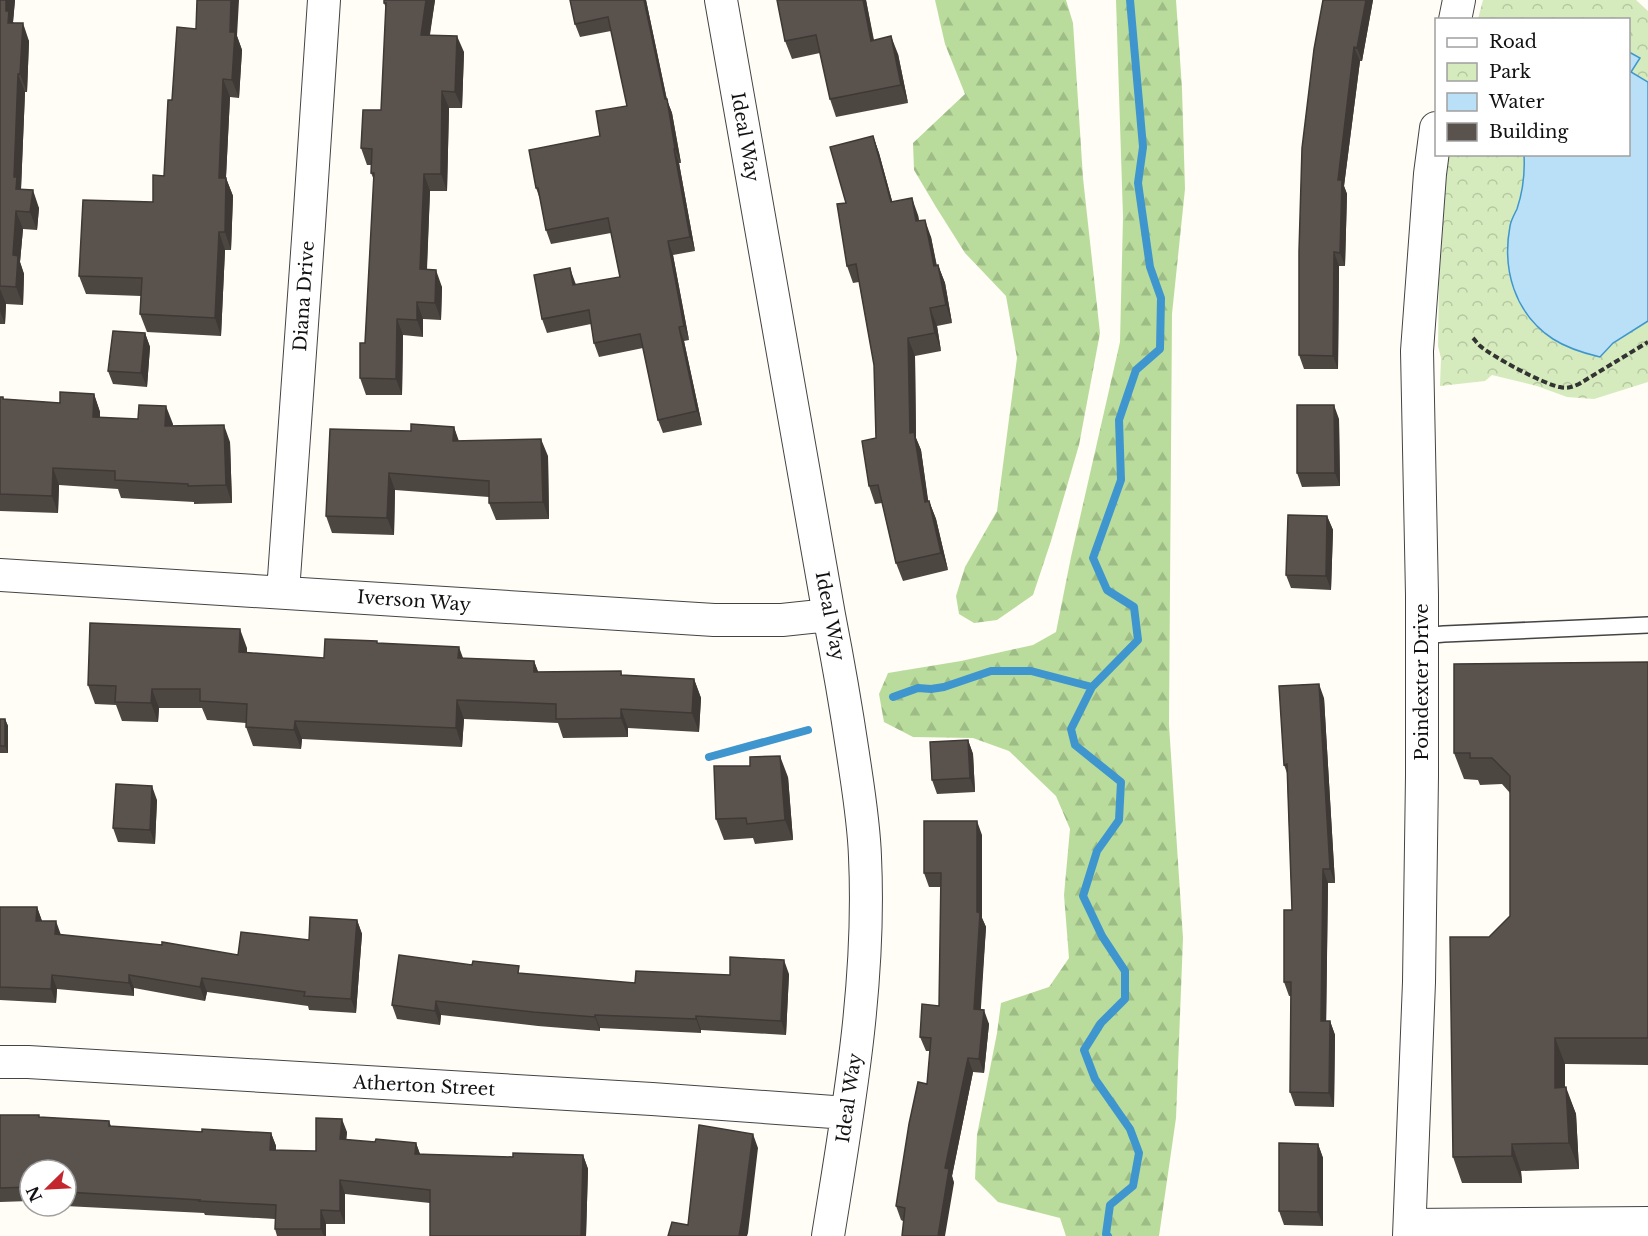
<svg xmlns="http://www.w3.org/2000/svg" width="1648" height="1236" font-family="'Libre Baskerville',serif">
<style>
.forest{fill:url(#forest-firs)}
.park{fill:url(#park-crowns)}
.water{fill:#b9e0f7;stroke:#3f96cf;stroke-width:1.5}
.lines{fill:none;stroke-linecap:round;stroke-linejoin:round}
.stream{stroke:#3f96cf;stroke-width:8}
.lane-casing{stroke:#444;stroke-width:18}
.street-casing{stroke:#444;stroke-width:34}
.path{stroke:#333;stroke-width:4;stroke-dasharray:6 3;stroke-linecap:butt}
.lane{stroke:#fff;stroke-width:15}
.street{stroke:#fff;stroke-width:32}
.wall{fill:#4d4742}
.shaded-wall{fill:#3f3936}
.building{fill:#5a524d;stroke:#3f3936;stroke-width:1.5}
.labels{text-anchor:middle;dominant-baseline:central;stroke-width:6;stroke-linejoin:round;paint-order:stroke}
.street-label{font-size:18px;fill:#111;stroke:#fff}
</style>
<defs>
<pattern id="forest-firs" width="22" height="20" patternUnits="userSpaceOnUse" patternTransform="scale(1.5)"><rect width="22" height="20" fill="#b9dc9c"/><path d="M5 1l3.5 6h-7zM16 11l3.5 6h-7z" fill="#9ebc85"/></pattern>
<pattern id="park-crowns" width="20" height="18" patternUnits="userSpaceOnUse" patternTransform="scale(1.5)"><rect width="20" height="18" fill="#d5ebbd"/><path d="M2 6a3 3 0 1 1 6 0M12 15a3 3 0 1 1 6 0" fill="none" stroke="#b6c8a1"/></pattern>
</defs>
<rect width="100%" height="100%" fill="#fffdf5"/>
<path class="forest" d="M935,0H1066L1073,23L1083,178L1100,333L1079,445L1051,541L1033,595L997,620L974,623L959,614L956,596L965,567L997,511L1017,358L1006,296L965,253L936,207L914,170L913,143L965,94L945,44Z
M1116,0H1176L1182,89L1185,189L1172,314L1169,725L1183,938L1176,1118L1159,1236H1066L1060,1218L998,1202L975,1179L977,1135L997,1033L1001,1003L1049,987L1069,958L1064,895L1070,829L1056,796L1009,751L973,738L913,737L884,722L879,694L888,673L961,661L1033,645L1056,632L1071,557L1120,342L1123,217Z"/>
<path class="park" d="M1483,0H1636L1648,11V382L1594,399L1567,397L1537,386L1492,375L1485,381L1440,386L1441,358L1438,346L1439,281L1445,192L1449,155L1628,154V20L1478,19Z"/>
<path class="water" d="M1629,52L1640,58L1631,72L1648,82V321L1613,343L1600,357C1583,353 1567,348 1553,339C1514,313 1502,269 1510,226C1511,220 1514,215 1517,209C1523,191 1525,173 1524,155L1628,154Z"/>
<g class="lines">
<path class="stream" d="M893,697L918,688L931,689L944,687L991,671H1031L1092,687
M709,757L808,730
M1108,1236L1106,1234L1110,1205L1133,1186L1139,1153L1130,1129L1095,1079L1084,1050L1101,1023L1125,999V971L1102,936L1083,896L1097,851L1119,820L1121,782L1075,745L1071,729L1092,687L1138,640L1134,607L1107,590L1093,558L1121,480L1119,420L1136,370L1160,349L1161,298L1150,267L1138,183L1143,147L1130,0"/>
<g class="lane-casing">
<path id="lane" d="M1422,636L1444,634L1648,625"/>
</g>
<g class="street-casing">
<path id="street" d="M721,0L829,615C838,661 846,707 853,754C858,788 864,823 865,857C871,985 848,1111 828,1236
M1455,20L1459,0
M0,575L714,620H782L829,615
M283,592L309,225L324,0
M0,1062H28L652,1099L847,1113
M1410,1225L1648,1223
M1409,1236L1419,982L1422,776V595L1417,351L1430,174L1436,128"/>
</g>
<path class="path" d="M1473,338C1475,340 1477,343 1479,345C1491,356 1545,385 1560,387C1567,389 1572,387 1579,384L1648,342"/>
<use href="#lane" class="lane"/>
<use href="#street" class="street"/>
</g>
<path class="wall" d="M0,0H15L13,22L29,41L27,92H25L21,189L39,208L37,230L23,229L20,262L24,274L23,305L6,304L5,324H0Z
M384,0H435L430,35L464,52L462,108H449L447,191H430L427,270L442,287L441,320L423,319V337L403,335L402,395H366L360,378L365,343L374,180L371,173V165H367L361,148L381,110L386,8L384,3Z
M570,0H646L667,100L672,113L681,163H679L695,251L673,255L689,340L684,341L702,425L663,433L658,420L643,348L599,357L594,343L591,324L547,333L542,319L575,282L576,285L620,277L611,233L551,244L546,230L540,199L536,188L600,136L627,106L611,31L580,37L575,24Z
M777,0H866L874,40L898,54L908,103L836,117L830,99L820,53L792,59L785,41Z
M1323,0H1373L1362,61H1360L1344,186L1347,194L1345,266H1339L1338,369H1304L1299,355Z
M196,29L237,36L242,50L239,98L230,97L226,178L233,196L231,250H225L221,336L147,332L140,314L141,296L86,294L79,276L153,202L164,176L172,100Z
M873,136L879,153L892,201L918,215L919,221L931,237L937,266L938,265L945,283L952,323L937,326L941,351L915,356L916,438L921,450L928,502L929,501L936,519L948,570L903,581L896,563L882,503L875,504L869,486L876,438L874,365L859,282L853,283L847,266L846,203Z
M145,333L150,347L147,387L113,384L108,371Z
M94,394L100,412V417L173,424L172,426L230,442L232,503L194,504V502L121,498L118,489L59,485L58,513L0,511V397H3L4,399L60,403Z
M1339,419L1340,486L1302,487L1297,473Z
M454,427L458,441L548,456L549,519L496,520L489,503V497L395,490L394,535L332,533L326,516L411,431Z
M1327,516L1333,530L1331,590L1291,588L1286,575Z
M378,643L463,659L534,661L538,672L621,671L622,675L694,679L701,698L699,732L628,728V737L563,738L558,723L464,719L462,747L302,739L301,749L253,746L246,727V723L207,720L202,708H159L158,722L122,721L116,705L95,704L88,685L247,648V653L324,658Z
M1648,662V1065L1565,1064V1087L1576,1114L1579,1169L1521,1171L1522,1183H1462L1453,1157L1489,937L1510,916V793L1502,784L1480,785L1478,780L1464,779L1454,753Z
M1324,698L1335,883H1328L1326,1021H1330L1335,1035L1334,1107L1295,1106L1290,1092L1291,996H1289L1284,982L1292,910L1287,773L1284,765Z
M0,719H5L8,726V753H0Z
M968,740L973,754L975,792L937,794L932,780Z
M788,777L793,840L755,844L753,838L724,840L716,819Z
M157,800L155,844L118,842L113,828Z
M982,835V918L986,927L980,1010L989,1024L984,1073L973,1072L952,1176L954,1183L903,1221L901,1220L896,1206L927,1084L930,1051H926L920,1037L939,1006L941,887H929L924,873Z
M0,907H37L42,921L61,935L238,955L309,940L357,920L362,934L356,1013L309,1010L308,1006L207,992L205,1001L134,988V996L57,989L56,1003L0,1000Z
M521,974L635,983L730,975L789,974L786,1035L701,1030V1033L600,1028V1031L538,1026L441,1015L440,1025L397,1019L392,1005Z
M0,1115H39V1117L109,1121L111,1126L202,1132L271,1133L276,1146V1150L316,1151L347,1132L346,1140L375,1142L416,1143L420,1154L513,1157L583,1155L588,1169L586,1236H430V1203L345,1194V1224H326V1236H277L275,1229V1219L205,1215L204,1213L65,1206L66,1170H30V1201L0,1202Z
M1318,1144L1323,1158V1226L1284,1225L1279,1211Z"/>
<path class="shaded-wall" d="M6,0H15L13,22L15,29L8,23L6,11Z
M231,0H239L237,36L242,50L239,98L232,80L230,32Z
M426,0H435L427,51L421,35Z
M644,0H646L667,100L672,113L681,163L675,149Z
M863,0H866L877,59L871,41Z
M1366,0H1373L1362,61L1357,48Z
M23,23L29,41L27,92L20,74Z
M457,36L464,52L462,108L455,92Z
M891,36L898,54L908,103L901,85Z
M1354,47L1360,61L1344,186L1347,194L1345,266L1340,253L1338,180Z
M18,74L25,92L21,189L23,195L16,189L14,177Z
M223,79L230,97L225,195L219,178Z
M442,91L449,108L447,191L441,174Z
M873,136L879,153L897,219L891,202Z
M674,149L679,163L695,251L690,237Z
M424,174L430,191L426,286L420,269Z
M226,178L233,196L231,250L225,232Z
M33,190L39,208L37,230L30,212Z
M912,198L918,215L922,238L916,221Z
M16,211L23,229L20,262L24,274L23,305L16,287L13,255Z
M925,220L931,237L940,284L934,266Z
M219,232L225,250L221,336L215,318Z
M668,241L673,255L689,340L684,326Z
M1334,252L1339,266L1338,369L1333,356Z
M938,265L945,283L952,323L946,305Z
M570,268L575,282L578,299L573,285Z
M436,270L442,287L441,320L435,303Z
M0,289L6,304L5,324L0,311Z
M417,302L423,319V337L417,320Z
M930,308L937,326L941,351L935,333Z
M397,319L403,335L402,395L396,379Z
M679,327L684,341L702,425L697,411Z
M145,333L150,347L147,387L141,373Z
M908,338L915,356L916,438L921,450L931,520L925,502L910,433Z
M94,394L100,412L99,435L93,417Z
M1334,405L1339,419L1340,486L1335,473Z
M166,406L173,424L171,444L165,426Z
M224,425L230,442L232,503L226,485Z
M454,427L460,444L453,441Z
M541,439L548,456L549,519L543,502Z
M53,468L59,485L58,513L52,496Z
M389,473L395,490L394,535L387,518Z
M929,501L936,519L948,570L941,553Z
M1327,516L1333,530L1331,590L1326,576Z
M240,629L247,648L246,671L239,652Z
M459,647L466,666L458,658Z
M534,661L541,679L534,672Z
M694,679L701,698L699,732L692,713Z
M1319,684L1324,698L1335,883L1330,869Z
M152,689L159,708L158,722L151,703Z
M457,700L464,719L462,747L456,728Z
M621,709L628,728V737L621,718Z
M5,719L8,726V753L5,746Z
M295,721L302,739L301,749L294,730Z
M968,740L973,754L975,792L970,778Z
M780,756L788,777L793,840L785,820Z
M152,786L157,800L155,844L150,830Z
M977,821L982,835V918L986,927L980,1023L974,1009L977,912Z
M1323,869L1328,883L1326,1035L1321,1021Z
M37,907L42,921H36Z
M357,920L362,934L356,1013L351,999Z
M56,921L61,935L55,934Z
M784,960L789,974L786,1035L781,1021Z
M52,975L57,989L56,1003L51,989Z
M129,975L134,988V996L129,983Z
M202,978L207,992L205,1001L200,987Z
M436,1001L441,1015L440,1025L435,1011Z
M984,1010L989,1024L984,1073L979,1059Z
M595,1015L600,1028V1031L595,1017Z
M696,1016L701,1030V1033L696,1019Z
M1330,1021L1335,1035L1334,1107L1329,1093Z
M1555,1038L1565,1064V1115L1555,1088Z
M968,1058L973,1072L952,1176L954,1183L945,1236H938L945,1168Z
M1566,1087L1576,1114L1579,1169L1569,1143Z
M342,1119L347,1132L345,1153L340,1139Z
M271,1133L276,1146L275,1164L270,1150Z
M753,1134L758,1148L748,1233L747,1236H739Z
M416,1143L421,1157L415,1154Z
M1318,1144L1323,1158V1226L1318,1212Z
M1512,1144L1521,1171L1522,1183L1512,1156Z
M583,1155L588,1169L586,1236H581Z
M340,1180L345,1194V1224L340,1211Z
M321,1210L326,1224V1236H324L321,1229Z"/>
<path class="building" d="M0,0H6V11H9L8,23H23L20,74H18L14,177H17L16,189L33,190L30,212L16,211L13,255L18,256L16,287L0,286Z
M197,0H231L230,32H235L232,80L223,79L219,178H226L225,232H219L215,318L140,314L142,278L79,276L83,200L153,202V175L164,176L168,100H172L177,27L196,29Z
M384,0H426L421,35L457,36L455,92L442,91L441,174H424L420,269L436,270L435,303L417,302V320L397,319L396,379L360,378V343H365L374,173H371L372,149L361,148L363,110H381L386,3H384Z
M570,0H644L665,99H667L675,149H674L690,237L668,241L684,326L679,327L697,411L658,420L640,334L594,343L589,310L542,319L534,275L570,268L573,285L620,277L608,218L546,230L538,188H536L529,150L600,136L596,111L627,106L608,17L575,24Z
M777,0H863L871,41L891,36L901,85L830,99L816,35L785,41Z
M1323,0H1366L1357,48L1354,47L1338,180H1342L1340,253L1334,252L1333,356L1299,355V251L1302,148L1314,49Z
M873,136L891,202L912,198L916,221L925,220L934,266L938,265L946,305L930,308L935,333L908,338L910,433L914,432L925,502L929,501L941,553L896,563L878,485L869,486L862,441L876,438L874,365L856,264L847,266L837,204L846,203L830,147Z
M113,331L145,333L141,373L108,371Z
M60,392L94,394L93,417L138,419L139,405L166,406L165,426L224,425L226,485L188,486V484L115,480V471L53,468L52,496L0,494V397H3V399L60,403Z
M1297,405H1334L1335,473H1297Z
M411,424L454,427L453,441L541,439L543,502L489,503V481L389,473L387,518L326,516L330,429L411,431Z
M1288,515L1327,516L1326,576L1286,575Z
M90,623L240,629L239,652L324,658L325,639L377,641V643L459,647L458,658L534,661V672L621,671V675L694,679L692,713L621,709V718L556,719V704L457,700L456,728L295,721L294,730L246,727L247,704L200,701V689H152L151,703L115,702L116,686L88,685Z
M1648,662V1038H1555V1088L1566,1087L1569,1143L1512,1144V1156L1453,1157L1450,937H1489L1510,916V776L1492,758H1470V753H1454V664Z
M1319,684L1330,869H1323L1321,1021H1330L1329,1093L1290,1092L1291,982H1284V910H1292L1287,764L1284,765L1279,686Z
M0,719H5V746H0Z
M968,740L970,778L932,780L930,742Z
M780,756L785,820L747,824L746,818L716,819L714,766H750V757Z
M116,784L152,786L150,830L113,828Z
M924,821H977V912L980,913L974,1009L984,1010L979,1059L968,1058L945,1168L949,1169L938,1236H902L905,1208L896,1206L909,1124L918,1082L927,1084L931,1038L920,1037L922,1004L939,1006L941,873H924Z
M0,907H37L36,921H56L55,934L162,945V942L238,955L241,932L309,940L310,917L357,920L351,999L304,996L305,992L202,978L200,987L129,975V983L52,975L51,989L0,987Z
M399,955L472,965L473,961L519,966L518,973L635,983L636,971L730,975V957L784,960L781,1021L696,1016V1019L595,1015V1017L533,1012L436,1001L435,1011L392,1005Z
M0,1115H39V1117L109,1121V1126L202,1132V1129L271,1133L270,1150L316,1151V1118L342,1119L340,1139L375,1142L376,1139L416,1143L415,1154L513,1157V1153L583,1155L581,1236H430V1190L340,1180V1211L321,1210V1229H275L276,1205L199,1201L200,1200L66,1192V1170H30V1187L0,1188Z
M699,1125L753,1134L742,1219L739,1236H668L672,1222L688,1225Z
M1279,1143L1318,1144V1212L1279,1211Z"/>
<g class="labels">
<g class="street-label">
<text transform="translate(745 137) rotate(80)">Ideal Way</text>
<text transform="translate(304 296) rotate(-86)">Diana Drive</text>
<text transform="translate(414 601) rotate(4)">Iverson Way</text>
<text transform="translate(830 616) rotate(79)">Ideal Way</text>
<text transform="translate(1422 682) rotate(-90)">Poindexter Drive</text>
<text transform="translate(424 1086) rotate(3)">Atherton Street</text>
<text transform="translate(849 1098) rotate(-82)">Ideal Way</text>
</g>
</g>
<rect x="1435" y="18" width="195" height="138" fill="#ffffff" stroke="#a0a0a0" stroke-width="1.5"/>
<rect x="1447" y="38" width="30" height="9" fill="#ffffff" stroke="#a0a0a0" stroke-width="1.5"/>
<text x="1489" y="48" font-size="18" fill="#111111">Road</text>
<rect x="1447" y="63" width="30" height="18" fill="url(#park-crowns)" stroke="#a0a0a0" stroke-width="1.5"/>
<text x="1489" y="78" font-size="18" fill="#111111">Park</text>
<rect x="1447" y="93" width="30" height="18" fill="#b9e0f7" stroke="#a0a0a0" stroke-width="1.5"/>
<text x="1489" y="108" font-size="18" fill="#111111">Water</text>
<rect x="1447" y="123" width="30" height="18" fill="#5a524d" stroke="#a0a0a0" stroke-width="1.5"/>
<text x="1489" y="138" font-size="18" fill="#111111">Building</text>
<g transform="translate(48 1188) rotate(246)"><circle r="28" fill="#ffffff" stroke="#a0a0a0" stroke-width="1.5"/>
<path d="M0-4.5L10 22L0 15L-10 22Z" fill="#c4262e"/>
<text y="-9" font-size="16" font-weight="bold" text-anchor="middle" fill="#111111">N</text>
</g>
</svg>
